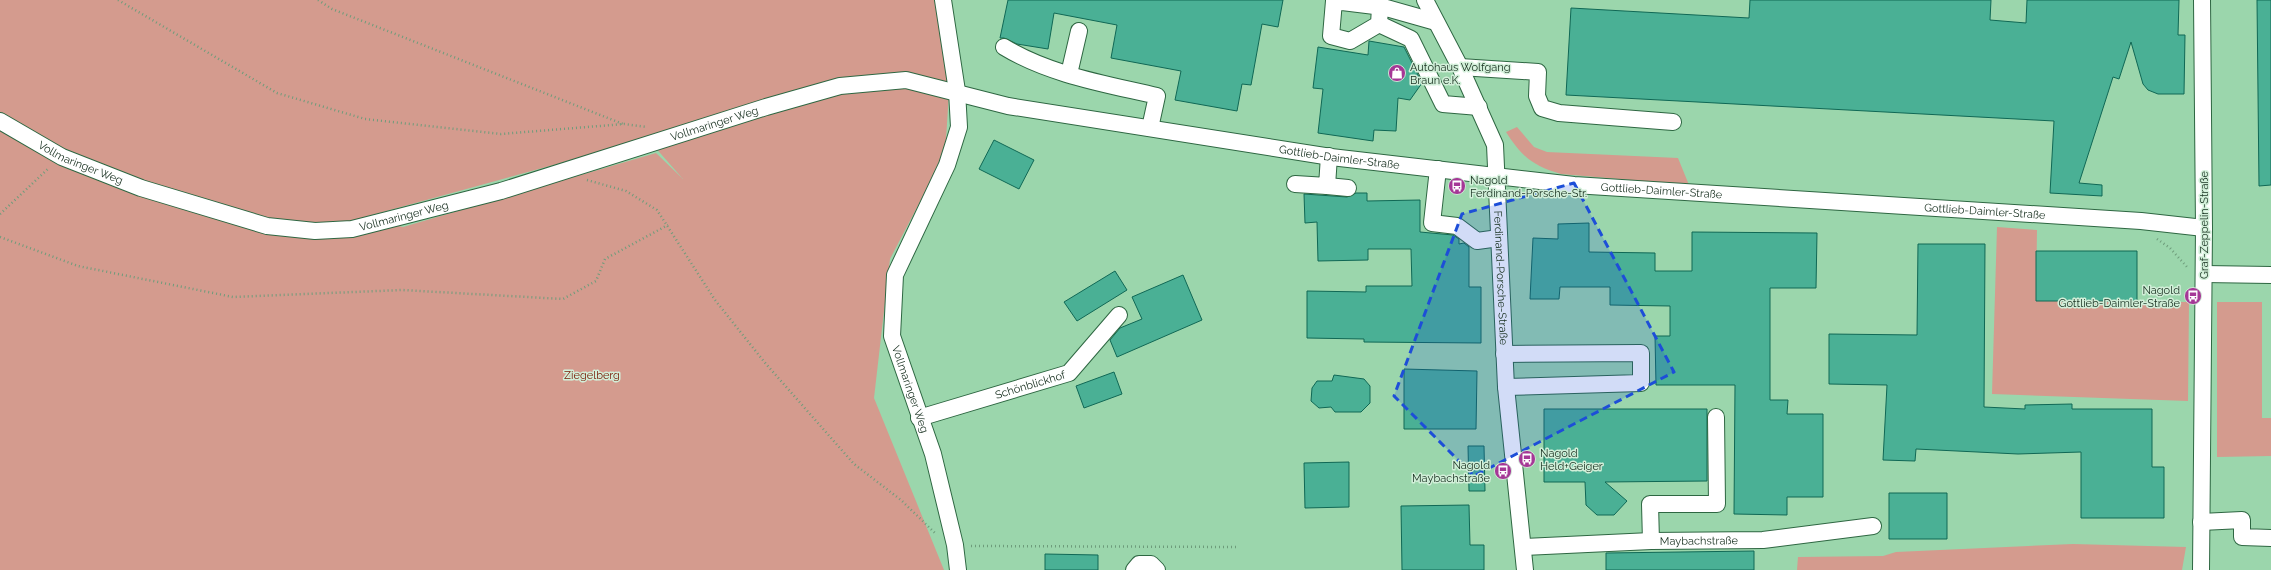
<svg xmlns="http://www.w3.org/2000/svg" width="2271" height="570" font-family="Raleway,sans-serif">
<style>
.green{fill:#d49b8e;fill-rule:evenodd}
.building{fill:#4ab095;stroke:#106855}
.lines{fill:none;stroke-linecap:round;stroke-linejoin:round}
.minor-casing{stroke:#2e6742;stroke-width:18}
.path{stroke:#6e9c7b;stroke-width:2.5;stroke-dasharray:1 3;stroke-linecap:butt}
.minor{stroke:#fff;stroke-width:16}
.marked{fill:#1d4ed8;fill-opacity:0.2;stroke:#1d4ed8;stroke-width:3;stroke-dasharray:8 5;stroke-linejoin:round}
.labels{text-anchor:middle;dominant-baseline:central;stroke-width:3;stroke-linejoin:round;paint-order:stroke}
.poi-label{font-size:11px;fill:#183020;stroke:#d2efd9;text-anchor:start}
.street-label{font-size:11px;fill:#183020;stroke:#d2efd9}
.park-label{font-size:11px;fill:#781803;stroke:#d2efd9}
</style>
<rect width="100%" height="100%" fill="#9bd6ac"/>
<path class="green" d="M0,0H935L950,78L945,154L890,259L874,398L944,570H0ZM646,137L683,179L656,153L403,227L361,218L557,164Z
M1517,127L1534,147L1547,152L1678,158L1689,185L1561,174C1533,166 1522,157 1506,132Z
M1997,227L2037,230L2036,301L2189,302L2188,401L1992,394Z
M2217,302H2262V418H2271V456L2217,457Z
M2073,544L2186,547L2182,570H1797L1798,557L1883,556L1896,552Z"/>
<path class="building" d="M1008,0H1283L1278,27L1262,24L1251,85L1242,84L1237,111L1175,100L1181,71L1111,58L1117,25L1054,13L1048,49L1017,44L1004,38H1000Z
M1750,0H1991L1990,20L2026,23L2027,0H2179L2178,35H2185L2184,94H2158L2148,90L2143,84L2131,42L2119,79L2113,77L2079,183L2102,185V196L2050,193L2054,121L1566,95L1571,8L1749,18Z
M2257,0H2271V185L2259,186Z
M1369,41L1404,47L1422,83L1410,100L1398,98L1396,131L1374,130L1373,141L1318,133L1323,89L1313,88L1318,47L1368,55Z
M994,140L1034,160L1019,189L979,169Z
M1356,193H1367V201L1420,200V232L1453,235L1459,239V244L1464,243L1469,247V287H1481V343L1364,342V339L1307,338V291L1366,292V286H1412L1411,249H1368V260L1318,261L1317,222L1305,223L1304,194L1347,197Z
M1589,223V252L1655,253V271H1692V232L1817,233L1816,288H1770V400H1788L1787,414H1823V497H1787V515L1734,514L1735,385H1656L1655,336H1670V306L1610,305V287H1560L1559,299H1530L1533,238L1558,239V224Z
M1918,244H1985L1984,407L2025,409V405L2072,404V409H2152V467H2164V518H2081V452L2018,454L1916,449L1915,461L1883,460L1887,385L1829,384V334L1917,335Z
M2036,251H2137V301H2036Z
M1115,271L1127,290L1077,321L1064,302Z
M1183,275L1202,320L1117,357L1110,340L1120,328L1142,319L1132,297Z
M1404,369L1477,371L1476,429H1404Z
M1114,372L1122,394L1084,408L1076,386Z
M1334,375L1364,379L1370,386V403L1361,412H1335L1331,407L1319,408L1311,401L1312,388L1317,381H1332Z
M1544,409H1707V481L1605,482L1627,501L1614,515H1597L1586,505L1585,482H1544Z
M1468,446H1484L1485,491H1469Z
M1349,462V507L1305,508L1304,463Z
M1889,493H1947V539H1889Z
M1469,505L1470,545H1484V570H1402L1401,506Z
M1754,551V570H1606V553Z
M1045,554L1098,555V570H1045Z"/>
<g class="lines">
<g class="minor-casing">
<g id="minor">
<path id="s1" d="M943,0L957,91L959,127L947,165L895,275L892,336L933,454L955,545L958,570"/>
<path id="s2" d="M1425,0L1460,67L1495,145L1506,387L1525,570"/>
<path d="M1380,7L1379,24L1350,41L1331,36L1334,1L1383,7L1436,22"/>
<path d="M1379,24L1411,39L1443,104L1479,107"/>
<path d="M1004,47C1050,75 1106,84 1157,96L1150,128"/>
<path d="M1460,67L1538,72L1537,96L1542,108L1559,113L1673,122"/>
<path d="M1069,74L1079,31"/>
<path id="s3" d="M0,121L62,157L141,188L267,226L315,231L352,229L501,191L766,107L840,86L906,80L1008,106L1331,157L1574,185L2141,221L2204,228"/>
<path d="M1438,169L1432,223L1457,226L1477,241L1499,238"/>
<path d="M1295,184L1327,186L1329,156"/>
<path d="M1327,186L1348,188"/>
<path d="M2204,274L2271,275"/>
<path d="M1504,354L1641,353V383L1506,387"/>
<path id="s4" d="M919,418L1069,373L1119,315"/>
<path d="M2201,522L2242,520V537L2271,538"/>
<path d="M1651,541L1650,504H1717L1716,417"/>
<path id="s5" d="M1524,547L1651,541L1763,540L1873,526"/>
<path d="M1134,570L1139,564H1151L1157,570"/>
<path d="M2201,570L2204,228L2202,0"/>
</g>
</g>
<path class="path" d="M118,0L277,93L365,119L501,134L624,124L647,127
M318,0L332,9L623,124
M587,180L626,191L657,210L715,300L766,364L854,464L901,500L936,534
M0,214L49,168
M0,237L78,266L233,297L402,290L563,299L596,281L605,259L668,225
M2157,239L2170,248L2187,267
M971,546L1238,547"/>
<use href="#minor" class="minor"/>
</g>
<path class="marked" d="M1574,183L1674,372L1474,476L1394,396L1462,214Z"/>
<defs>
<g id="shop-disc" transform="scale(0.9)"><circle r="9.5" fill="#a53796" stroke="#d2efd9"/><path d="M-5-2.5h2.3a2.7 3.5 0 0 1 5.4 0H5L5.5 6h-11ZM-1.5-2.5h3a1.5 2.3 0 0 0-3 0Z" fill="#fff"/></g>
<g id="bus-disc" transform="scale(0.9)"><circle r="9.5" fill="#a53796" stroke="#d2efd9"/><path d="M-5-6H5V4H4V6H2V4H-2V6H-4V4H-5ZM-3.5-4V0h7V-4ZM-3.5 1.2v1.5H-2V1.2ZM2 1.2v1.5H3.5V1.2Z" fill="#fff"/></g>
</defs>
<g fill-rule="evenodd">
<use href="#shop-disc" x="1397" y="73"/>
<use href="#bus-disc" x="1457" y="186"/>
<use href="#bus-disc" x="2193" y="296"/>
<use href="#bus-disc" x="1527" y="459"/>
<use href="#bus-disc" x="1503" y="471"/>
</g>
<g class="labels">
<g class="poi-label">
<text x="1410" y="67">Autohaus Wolfgang<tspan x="1410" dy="13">Braun e.K.</tspan></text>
<text x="1470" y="180">Nagold<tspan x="1470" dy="13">Ferdinand-Porsche-Str.</tspan></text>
<text x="2180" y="290" text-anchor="end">Nagold<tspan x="2180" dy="13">Gottlieb-Daimler-Straße</tspan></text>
<text x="1540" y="453">Nagold<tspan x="1540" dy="13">Held+Geiger</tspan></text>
<text x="1490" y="465" text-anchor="end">Nagold<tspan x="1490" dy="13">Maybachstraße</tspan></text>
</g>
<g class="street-label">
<text stroke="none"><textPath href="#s3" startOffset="751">Vollmaringer Weg</textPath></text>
<text stroke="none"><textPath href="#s3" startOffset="1389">Gottlieb-Daimler-Straße</textPath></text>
<text stroke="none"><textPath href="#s3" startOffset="91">Vollmaringer Weg</textPath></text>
<text stroke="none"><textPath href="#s3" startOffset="1713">Gottlieb-Daimler-Straße</textPath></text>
<text stroke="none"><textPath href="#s3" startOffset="2037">Gottlieb-Daimler-Straße</textPath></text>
<text stroke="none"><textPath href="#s3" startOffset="427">Vollmaringer Weg</textPath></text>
<text transform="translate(2204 225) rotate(-90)">Graf-Zeppelin-Straße</text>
<text stroke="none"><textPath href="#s2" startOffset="294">Ferdinand-Porsche-Straße</textPath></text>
<text stroke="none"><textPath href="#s4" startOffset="116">Schönblickhof</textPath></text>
<text stroke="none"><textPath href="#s1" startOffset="407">Vollmaringer Weg</textPath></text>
<text stroke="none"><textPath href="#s5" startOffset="175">Maybachstraße</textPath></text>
</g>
<g class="park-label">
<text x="592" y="375">Ziegelberg</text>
</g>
</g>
</svg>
